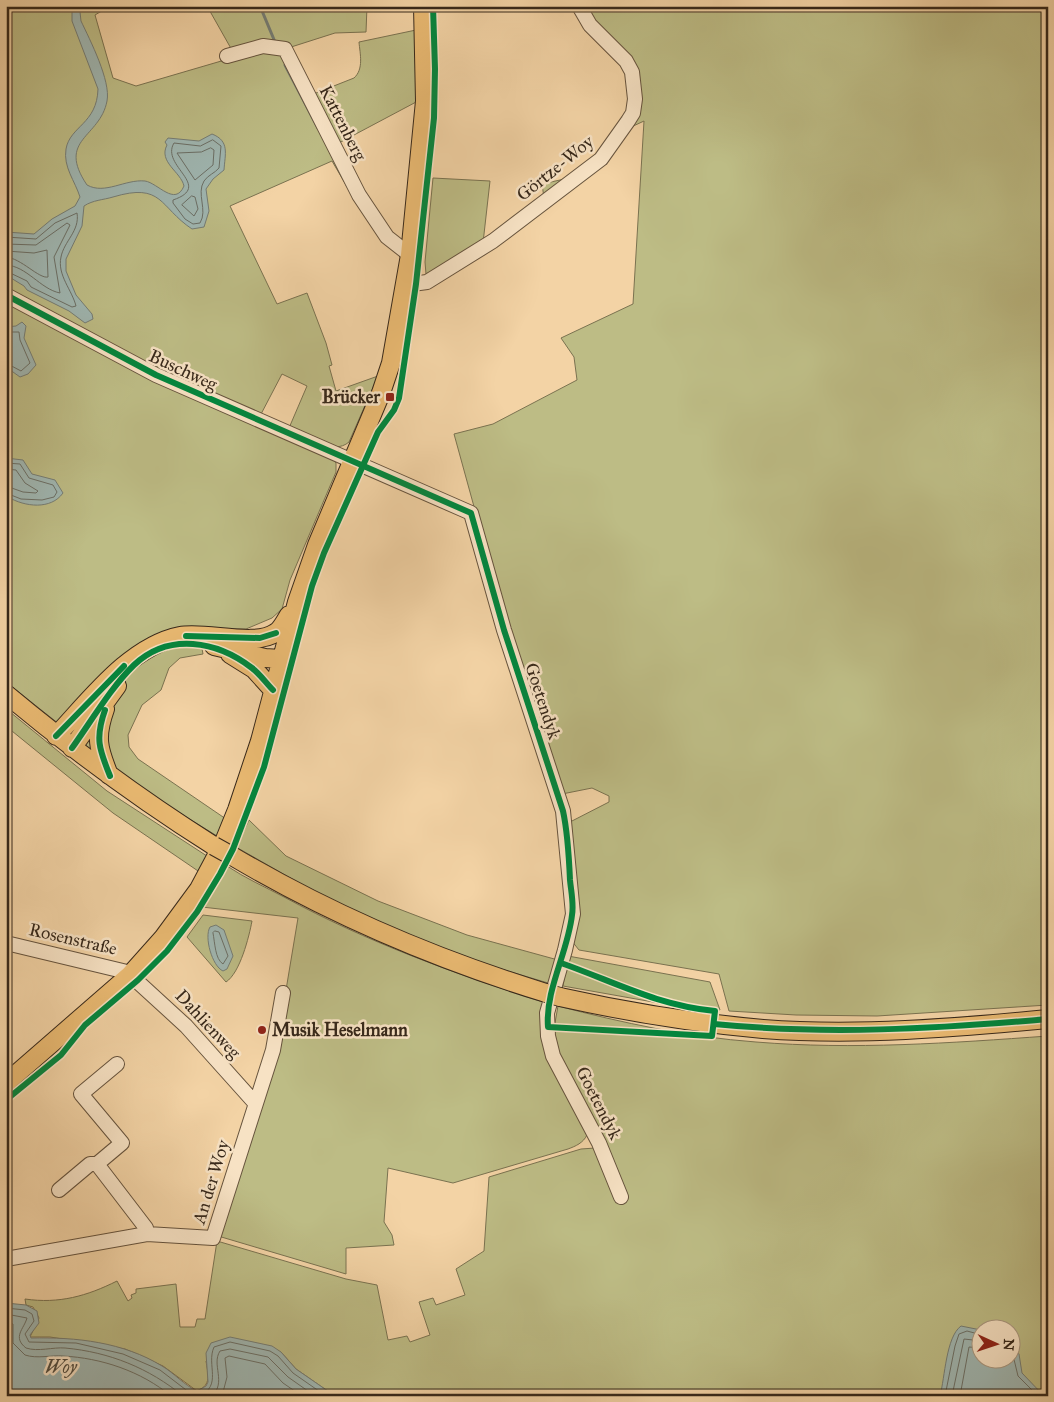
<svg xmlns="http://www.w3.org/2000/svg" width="1054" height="1402" font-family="'IM FELL Great Primer',serif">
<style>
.green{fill:#bdbc85;stroke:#7a7250;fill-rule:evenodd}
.water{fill:#9fb6b1;stroke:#757d75}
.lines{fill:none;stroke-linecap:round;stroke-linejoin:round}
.shore{stroke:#6b6f66;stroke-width:1}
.stream{stroke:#757d75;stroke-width:3}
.minor-casing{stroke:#66533d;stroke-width:16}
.major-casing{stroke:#37281a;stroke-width:20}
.minor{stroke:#f7e2c4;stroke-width:14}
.major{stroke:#eaba72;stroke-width:18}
.major-bridge-casing{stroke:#37281a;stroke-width:20;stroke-linecap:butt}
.major-bridge{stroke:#eaba72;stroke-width:18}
.cycleway-casing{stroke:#f7e2c4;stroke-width:9}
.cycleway{stroke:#00873e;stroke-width:6}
.poi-dot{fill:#8f2418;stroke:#f7e2c4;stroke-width:2}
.labels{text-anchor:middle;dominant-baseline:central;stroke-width:5;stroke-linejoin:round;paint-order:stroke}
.street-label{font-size:18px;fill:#37281a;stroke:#f7e2c4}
.poi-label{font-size:18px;font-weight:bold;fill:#37281a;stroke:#f7e2c4;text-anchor:end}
.water-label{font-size:19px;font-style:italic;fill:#514c40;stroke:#f7e2c4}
</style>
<rect width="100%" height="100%" fill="#f3d3a5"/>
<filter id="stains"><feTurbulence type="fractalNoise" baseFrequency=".004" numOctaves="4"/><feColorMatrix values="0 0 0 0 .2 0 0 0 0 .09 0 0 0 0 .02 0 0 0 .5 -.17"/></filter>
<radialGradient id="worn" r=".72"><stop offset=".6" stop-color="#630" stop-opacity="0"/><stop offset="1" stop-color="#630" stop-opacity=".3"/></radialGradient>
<path class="green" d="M6,6H110L95,15L113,78L136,86L252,52L281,51L353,197L332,161L230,206L277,304L307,293L326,343L332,365L329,366L336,391L378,376L349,442C333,456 307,436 289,428L307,386L282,374L260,416L157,371L6,290Z
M207,6H367L366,32L335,33L288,48L233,52Z
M584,6H1048V1005L877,1016L796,1015L729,1011L719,974L579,950L571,940L570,822L609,802V796L592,788L562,794L508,630L454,434L493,424L577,380L574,357L561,338L633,304L644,121L629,128L639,82L593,24Z
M416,30L418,101L337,144L311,95L354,78C364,69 360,54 359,42Z
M433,178L490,181L483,243L446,265L426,274L425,262Z
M569,178L544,198L542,184Z
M6,300L331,457L336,463V472L290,580L282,609L272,618L246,629L198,628L203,654L180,658L169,668L161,690L142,705L128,735L129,747L138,759L226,819L217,836L141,789L6,682Z
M10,712L107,791L210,858L201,873L113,813L7,727Z
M249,820L286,856L378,901L467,935L558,960L548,983L461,957L413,938L322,896L236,847Z
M227,866C245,878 265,887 284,897C367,942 453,973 543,1002L542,1009L587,1135C583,1143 576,1146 568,1149L453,1183L388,1168L384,1222L392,1235L394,1245L346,1248V1274L218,1236L276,1050L298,918L202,907Z
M203,915L252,921C249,937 240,973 226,982L187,937Z
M568,956L710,982L720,1010L670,1005L563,986Z
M558,1006C623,1023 688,1037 756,1042C853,1050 951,1043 1048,1036V1396H335L296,1369L281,1352L206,1361C208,1374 212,1385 197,1391L163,1366L125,1349L50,1337H30L39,1318L33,1307L26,1305L25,1299C59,1304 87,1296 117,1281L128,1301L132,1298L131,1295L136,1293V1289L176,1284L180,1327H195L197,1319H205L217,1241L346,1279L377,1285L388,1340L407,1336L410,1342L430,1335L419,1302L433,1298L436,1305L465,1295L456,1269L484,1251L489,1177L581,1149L595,1148L556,1056L553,1034ZM982,1330H1012V1360H982Z"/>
<path class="water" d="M72,6H84L80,12L81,21C90,40 111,81 107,101C100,138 56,139 87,185C105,195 125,179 145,181C158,183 175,207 184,186C181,172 158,162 167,145L165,142L168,138L199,141L212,134C230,141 225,154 224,170L213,179L206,189L209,211L204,227L192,229C159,207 163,182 113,197C103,200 93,200 84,206L82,226L66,259V271L76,295L92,314L93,319L85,323L69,311L27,290L24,286L6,275V232L34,234L52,219L75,206L80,197C75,181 63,167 66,149C70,126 97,124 98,89L72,21Z
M22,322L26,326L24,338L36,365L28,374L20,377L6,367V327L16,326Z
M6,458L23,460L32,474L55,480L63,493C51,510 25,507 8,497Z
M216,925L224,930L233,956L227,969L223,971C212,966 204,937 210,927Z
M6,1303L26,1305L37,1311L39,1323L30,1335L31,1338C76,1337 123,1342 162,1366C174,1373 184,1385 197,1391L206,1386L208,1382L206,1353L211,1343L230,1337L272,1346L281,1352L296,1369L335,1396H6Z
M961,1326L981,1330L982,1360H1012V1345L1019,1354L1022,1373L1044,1396H940C945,1377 946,1337 961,1326Z"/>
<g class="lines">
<path class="shore" d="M213,140L221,146L219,168C215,173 208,175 204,181C196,194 208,210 200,223L193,224L185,219L173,203V200C214,186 160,166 174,143L200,146Z
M211,148L214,150L213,165L195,180L177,153L201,152Z
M192,196L195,197L198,209L194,216L182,205Z
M6,237L36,239L55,223L77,213C80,231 64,241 61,257C57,275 72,290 76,306L72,307L31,287L27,281L6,271
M6,244L36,245L67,223L70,225L54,257L60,293C40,289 27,266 6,265
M6,251L34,253L47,250L48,277C39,279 21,258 6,257
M6,332H19L20,340L30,363L21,371L6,363
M6,463L20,464L29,478L53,485L57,492L54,497L42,500L21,499L6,493
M6,469L16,470L25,483L38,491L36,493L23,492L6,486
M215,931L219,932L228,956L223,964C215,959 215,943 213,933Z
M6,1308L25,1310L32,1314L34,1321L25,1334L29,1342L76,1343L123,1354L160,1370L194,1396
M6,1314L27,1318C24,1329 12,1337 26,1348C38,1352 53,1347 65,1348C109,1352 149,1368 183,1396
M6,1322L13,1324V1343L25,1355C37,1359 51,1355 63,1356C101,1358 141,1371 171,1396
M1012,1351L1018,1376L1038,1396
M199,1396C223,1386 206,1365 214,1347L230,1342L270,1351L278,1356L293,1373L326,1396
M212,1396C227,1382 211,1365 220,1351L230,1349L268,1357L288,1377L315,1396
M222,1396L227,1377L225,1358L229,1356L265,1364L283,1383L302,1396
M945,1396L955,1346L959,1334L967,1331L982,1335
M952,1396L964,1339L982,1341
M960,1396L969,1347L982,1348"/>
<path class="stream" d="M260,6L275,42
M285,65L318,128"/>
<g class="minor-casing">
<path id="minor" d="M227,56L263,46L285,49L359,195L387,237L410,255
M405,285L427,282L493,241L601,159L628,121L633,113L635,99L632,72L626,61L590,25L579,6
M6,295L156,375L471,513L504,630L563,811L573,914L565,950L547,1013L548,1036L553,1056L599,1143L621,1197
M6,943L127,972L186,1026L255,1103
M117,1064L81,1094L122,1143L97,1164L146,1228L147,1234
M59,1190L90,1164H97
M6,1259L147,1234L213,1238L273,1050L283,993"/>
</g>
<g class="major-casing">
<path id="major" d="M214,646L265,658L281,659
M230,654L254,669L273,690
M6,694C72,749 141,800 214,846
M105,709C95,737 98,748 109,775
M56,736C90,700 130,646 180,636C206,631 254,647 275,633C281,630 285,621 289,615
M72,748L117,686
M232,856C332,915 435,959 546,993
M560,997C627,1012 695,1023 763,1029C857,1036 954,1028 1048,1019
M6,1083L130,975L163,938L199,889L224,842L237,810L260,741L297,602L317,545L381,393L391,363L410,255L425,101L423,6"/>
</g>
<use href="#minor" class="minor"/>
<use href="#major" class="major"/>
<g class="major-bridge-casing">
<path id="major-bridge" d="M214,846L232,856
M546,993L560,997"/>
</g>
<use href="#major-bridge" class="major-bridge"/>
<g class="cycleway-casing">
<path id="cycleway" d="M6,295L156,375L471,513L504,630L563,811C568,834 569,857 570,880C571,891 574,904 572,915C568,952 545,990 548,1027L712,1036L715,1011C656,1005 615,982 561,963
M186,636L260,638L276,633
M105,710C95,738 99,749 110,776
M56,736L124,666
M72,748C90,723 112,686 134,665C169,632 217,641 252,668C260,674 266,683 273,690
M714,1024C825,1035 936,1029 1048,1019
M6,1100L61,1055L85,1025L138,980L167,951L197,912L220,874L233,849L264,767L312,586L324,553L378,432L394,410L399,398L416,284L434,118L435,69L433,6"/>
</g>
<use href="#cycleway" class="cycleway"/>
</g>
<g class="poi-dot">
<rect x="385" y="392" width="10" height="10" rx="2.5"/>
<circle cx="262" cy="1030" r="5"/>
</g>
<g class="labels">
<g class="street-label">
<text transform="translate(343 123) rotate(63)">Kattenberg</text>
<text transform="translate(555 168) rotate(-39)">Görtze-Woy</text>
<text transform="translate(183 370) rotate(25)">Buschweg</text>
<text transform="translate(543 701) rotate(72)">Goetendyk</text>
<text transform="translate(73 939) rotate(13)">Rosenstraße</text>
<text transform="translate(208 1024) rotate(47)">Dahlienweg</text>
<text transform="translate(599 1103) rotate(63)">Goetendyk</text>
<text transform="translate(211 1182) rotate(-73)">An der Woy</text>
</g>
<g class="poi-label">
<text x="380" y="397">Brücker</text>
<text x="272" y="1030" text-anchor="start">Musik Heselmann</text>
</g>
<g class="water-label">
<text x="61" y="1366">Woy</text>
</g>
</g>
<rect width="1054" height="1402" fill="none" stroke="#f3d3a5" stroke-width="25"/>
<rect x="8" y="8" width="1039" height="1387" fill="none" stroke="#37281a" stroke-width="2.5"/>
<rect x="12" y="12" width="1029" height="1377" fill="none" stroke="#37281a"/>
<g transform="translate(996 1344) rotate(93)"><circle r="24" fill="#f7e2c4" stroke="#aa9880"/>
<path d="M0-4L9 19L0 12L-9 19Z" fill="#8f2418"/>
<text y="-8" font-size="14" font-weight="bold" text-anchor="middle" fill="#37281a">N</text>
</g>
<rect width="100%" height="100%" filter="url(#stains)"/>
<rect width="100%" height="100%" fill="url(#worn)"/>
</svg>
